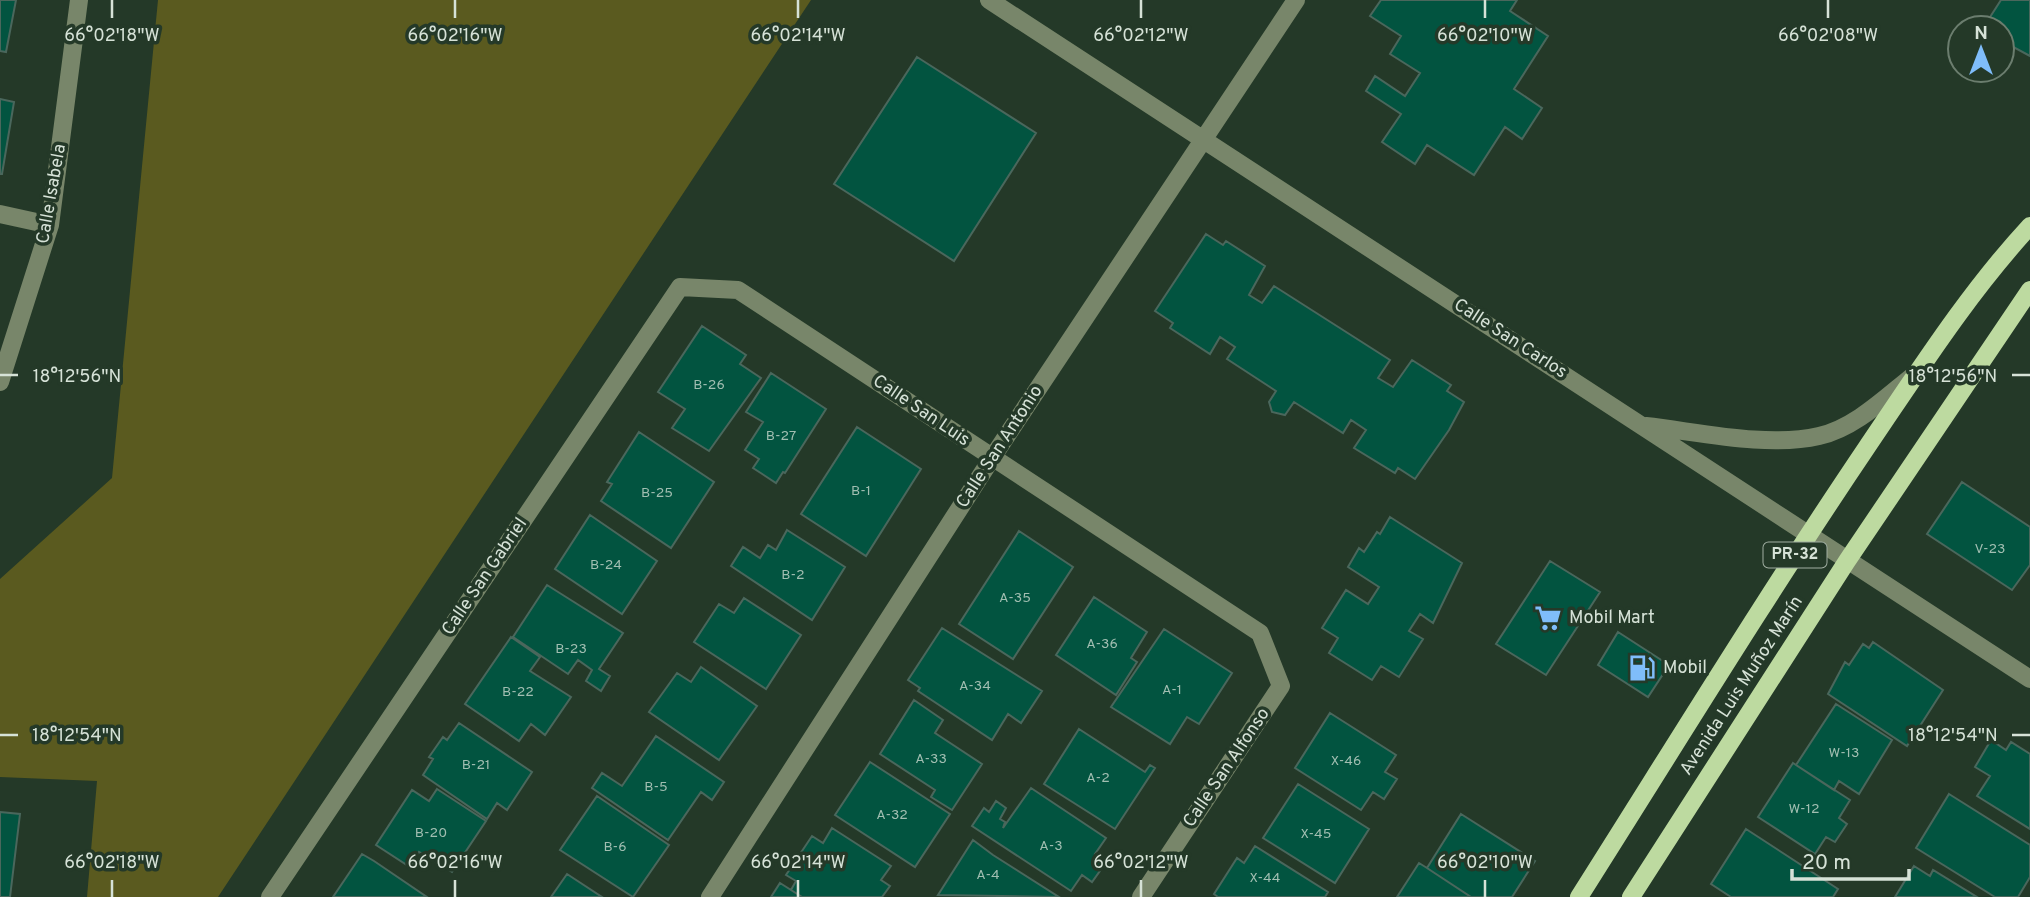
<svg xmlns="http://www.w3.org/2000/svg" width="2030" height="897" font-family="Overpass,sans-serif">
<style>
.green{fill:#5a5a1f}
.building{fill:#025440;stroke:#4a675c;stroke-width:2}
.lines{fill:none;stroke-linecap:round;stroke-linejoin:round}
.minor{stroke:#78866a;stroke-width:18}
.major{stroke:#bddaa0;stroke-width:18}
.ticks{fill:none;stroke:#d6e2d7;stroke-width:2.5}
.labels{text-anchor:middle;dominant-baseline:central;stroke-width:7;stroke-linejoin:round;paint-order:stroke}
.number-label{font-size:14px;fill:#a1beb1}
.shield{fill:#243928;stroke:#a1afa2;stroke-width:2}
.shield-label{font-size:16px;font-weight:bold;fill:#d6e2d7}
.street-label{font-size:18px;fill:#d6e2d7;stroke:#243928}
.poi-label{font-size:18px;fill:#d6e2d7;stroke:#243928;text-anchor:start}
.ticks-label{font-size:18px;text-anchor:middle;fill:#d6e2d7;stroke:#243928;stroke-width:7;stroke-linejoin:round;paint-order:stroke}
</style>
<rect width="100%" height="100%" fill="#243928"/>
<path class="green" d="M158,0H811L218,897H87L97,781L0,777V579L112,478Z"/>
<path class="building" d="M0,0H16L6,52L0,51Z
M1381,0H1517L1510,11L1548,36L1514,89L1542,108L1522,139L1505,127L1474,175L1427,145L1415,164L1382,142L1401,114L1366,91L1375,76L1405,96L1420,73L1390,54L1401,36L1370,16Z
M2001,0H2030V56L2002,41V28H1983Z
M917,57L1036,133L954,261L834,184Z
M0,99L14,102L2,174H0Z
M1206,234L1223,245L1226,241L1265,266L1249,295L1262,303L1274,286L1390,360L1378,378L1393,387L1412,360L1451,385L1447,391L1464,402L1449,430L1415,479L1398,468L1395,473L1354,448L1366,430L1351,420L1343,433L1294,402L1285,415L1272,412L1269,402L1276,391L1227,359L1235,347L1220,337L1210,354L1170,328L1173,323L1155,311Z
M702,326L746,355L740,364L761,378L709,451L672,428L685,409L658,392Z
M771,373L826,409L785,473L783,472L776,483L753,468L759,459L745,450L763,422L746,412Z
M857,427L921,469L866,556L801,514Z
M639,432L714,482L671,548L601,501L612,484L607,482Z
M1962,482L2030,527V565L2012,590L1927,534Z
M590,515L657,561L622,614L555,569Z
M1390,517L1462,563L1433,623L1420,614L1409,631L1423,639L1399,677L1381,666L1372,680L1329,653L1338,638L1322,628L1346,590L1368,604L1379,587L1348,567L1359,548L1364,552L1377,532L1380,534Z
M787,530L845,567L812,620L731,566L743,547L760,558L768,545L776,550Z
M1019,531L1073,567L1013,659L959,624Z
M1550,561L1600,592L1546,675L1496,644Z
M547,585L623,633L599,669L610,676L601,691L586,681L592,670L578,660L568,674L513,637Z
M1094,597L1147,632L1131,658L1137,662L1116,695L1056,655Z
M744,598L801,635L766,689L694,642L719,604L734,613Z
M942,628L1042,691L1021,723L1008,714L992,740L918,691L920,688L908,680Z
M1164,629L1232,673L1199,724L1187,717L1170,744L1111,707Z
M1618,632L1669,665L1648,697L1598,665Z
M511,637L540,657L530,671L571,697L545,735L531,724L519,741L465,704Z
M1873,642L1943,690L1907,746L1828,694L1845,662L1849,665L1863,644L1869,648Z
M701,667L757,706L719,760L649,712L677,673L691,682Z
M914,700L943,720L935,733L982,764L952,810L931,797L935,790L880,754Z
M1836,704L1892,740L1859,794L1839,781L1834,790L1796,765Z
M1330,713L1396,755L1385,772L1397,779L1384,799L1373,792L1361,810L1295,768Z
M459,723L532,772L507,810L497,803L487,819L423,775L433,759L429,757L443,737L447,740Z
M1079,729L1145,772L1150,765L1155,768L1115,829L1044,784Z
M656,736L724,782L712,800L701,792L668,840L592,788L602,773L622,786Z
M1991,740L2006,750L2011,742L2030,754V829L1977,796L1990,776L1975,767Z
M870,762L950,814L915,867L835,815Z
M1793,763L1850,800L1839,818L1847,824L1835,842L1826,837L1815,854L1758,817Z
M1298,784L1369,829L1335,883L1263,838Z
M1031,788L1106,838L1095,854L1107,861L1092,882L1082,875L1071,891L972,826L984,808L989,812L996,801L1006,808L1000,819L1005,822L1003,828Z
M437,789L486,821L452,872L419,852L410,867L376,845L412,790L429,801Z
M1949,794L2030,845V877L2018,897H1995L1916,848Z
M597,796L669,845L633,897L560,850Z
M0,812L20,814L10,897H0Z
M1461,814L1535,861L1512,897H1471L1427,868Z
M832,828L891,866L881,880L890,886L882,897H802L791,890L796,881L786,875L812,836L823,843Z
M1746,829L1838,889L1833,897H1731L1711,884Z
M973,840L993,855L1059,897L938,895Z
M1255,846L1328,892L1325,897H1218L1214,894L1237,858L1244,863Z
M362,854L374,861L427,897H333Z
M1419,863L1427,868L1471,897H1397Z
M1914,866L1930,876L1933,870L1977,897H1895Z
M567,874L602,897H551Z
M780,883L802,897H771Z"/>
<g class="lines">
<path class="minor" d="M989,0L2030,679
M0,214L50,225
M0,382L50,225L79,0
M1646,426C1699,432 1767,448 1819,436C1855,428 1886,397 1914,375
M270,897L680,287L738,290L1260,633L1281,686L1141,897
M710,897L992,458L1296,0"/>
<path class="major" d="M1579,897C1674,747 1767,595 1867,447C1918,372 1968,293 2030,226
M1631,897L1847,561L2030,290"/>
</g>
<path class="ticks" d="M112,0V18M455,0V18M798,0V18M1141,0V18M1485,0V18M1828,0V18M0,375H18M2012,375H2030M0,735H18M2012,735H2030M112,880V897M455,880V897M798,880V897M1141,880V897M1485,880V897"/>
<defs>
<g id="supermarket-bare" transform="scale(2.1)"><path d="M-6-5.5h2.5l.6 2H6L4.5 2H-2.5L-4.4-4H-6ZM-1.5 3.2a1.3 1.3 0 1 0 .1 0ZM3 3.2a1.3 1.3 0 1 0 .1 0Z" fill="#7fbdfa" stroke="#243928" stroke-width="2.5" paint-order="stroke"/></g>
<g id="fuel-bare" transform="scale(2.1)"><path d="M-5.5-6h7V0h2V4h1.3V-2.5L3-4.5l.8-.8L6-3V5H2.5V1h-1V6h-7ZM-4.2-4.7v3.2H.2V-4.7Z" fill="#7fbdfa" stroke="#243928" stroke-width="2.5" paint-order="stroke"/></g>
</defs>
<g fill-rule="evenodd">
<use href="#supermarket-bare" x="1548" y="618"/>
<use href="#fuel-bare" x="1642" y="668"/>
</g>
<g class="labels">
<g class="number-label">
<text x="709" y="385">B-26</text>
<text x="781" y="436">B-27</text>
<text x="861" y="491">B-1</text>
<text x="657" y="493">B-25</text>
<text x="1990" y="549">V-23</text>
<text x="606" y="565">B-24</text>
<text x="793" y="575">B-2</text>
<text x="1015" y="598">A-35</text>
<text x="1102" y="644">A-36</text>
<text x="571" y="649">B-23</text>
<text x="975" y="686">A-34</text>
<text x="1172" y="690">A-1</text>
<text x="518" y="692">B-22</text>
<text x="1844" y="753">W-13</text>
<text x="931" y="759">A-33</text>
<text x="1346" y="761">X-46</text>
<text x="476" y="765">B-21</text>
<text x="1098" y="778">A-2</text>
<text x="656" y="787">B-5</text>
<text x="1804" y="809">W-12</text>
<text x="892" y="815">A-32</text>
<text x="431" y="833">B-20</text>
<text x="1316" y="834">X-45</text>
<text x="1051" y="846">A-3</text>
<text x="615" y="847">B-6</text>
<text x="988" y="875">A-4</text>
<text x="1265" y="878">X-44</text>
</g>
<rect class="shield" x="1763.5" y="542.5" width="63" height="25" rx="5"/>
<g class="shield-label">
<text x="1795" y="555">PR-32</text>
</g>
<g class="street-label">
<text transform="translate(52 194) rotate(-80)">Calle Isabela</text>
<text transform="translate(1510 339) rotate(33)">Calle San Carlos</text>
<text transform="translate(921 411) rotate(34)">Calle San Luis</text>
<text transform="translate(1000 447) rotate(-57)">Calle San Antonio</text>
<text transform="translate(485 577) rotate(-56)">Calle San Gabriel</text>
<text transform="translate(1742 686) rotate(-57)">Avenida Luis Muñoz Marín</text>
<text transform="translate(1227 768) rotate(-56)">Calle San Alfonso</text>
</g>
<g class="poi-label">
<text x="1569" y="618">Mobil Mart</text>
<text x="1663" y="668">Mobil</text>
</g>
</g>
<g class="ticks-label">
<text x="112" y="41">66°02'18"W</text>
<text x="455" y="41">66°02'16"W</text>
<text x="798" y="41">66°02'14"W</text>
<text x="1141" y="41">66°02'12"W</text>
<text x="1485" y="41">66°02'10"W</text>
<text x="1828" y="41">66°02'08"W</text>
<text x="77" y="382">18°12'56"N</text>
<text x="1953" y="382">18°12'56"N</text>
<text x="77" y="741">18°12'54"N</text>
<text x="1953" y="741">18°12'54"N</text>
<text x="112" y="868">66°02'18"W</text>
<text x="455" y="868">66°02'16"W</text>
<text x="798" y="868">66°02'14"W</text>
<text x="1141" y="868">66°02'12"W</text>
<text x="1485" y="868">66°02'10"W</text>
</g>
<g transform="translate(1981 49)"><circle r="33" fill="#243928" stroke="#6b7d6e" stroke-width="2"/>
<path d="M0-5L12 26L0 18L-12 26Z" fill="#7fbdfa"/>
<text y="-10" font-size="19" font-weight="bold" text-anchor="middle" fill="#d6e2d7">N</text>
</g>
<path d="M1792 869v10h117v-10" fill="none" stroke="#d6e2d7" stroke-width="3.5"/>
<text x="1802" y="869" font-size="21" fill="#d6e2d7" stroke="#243928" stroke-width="5" paint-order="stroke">20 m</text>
</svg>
